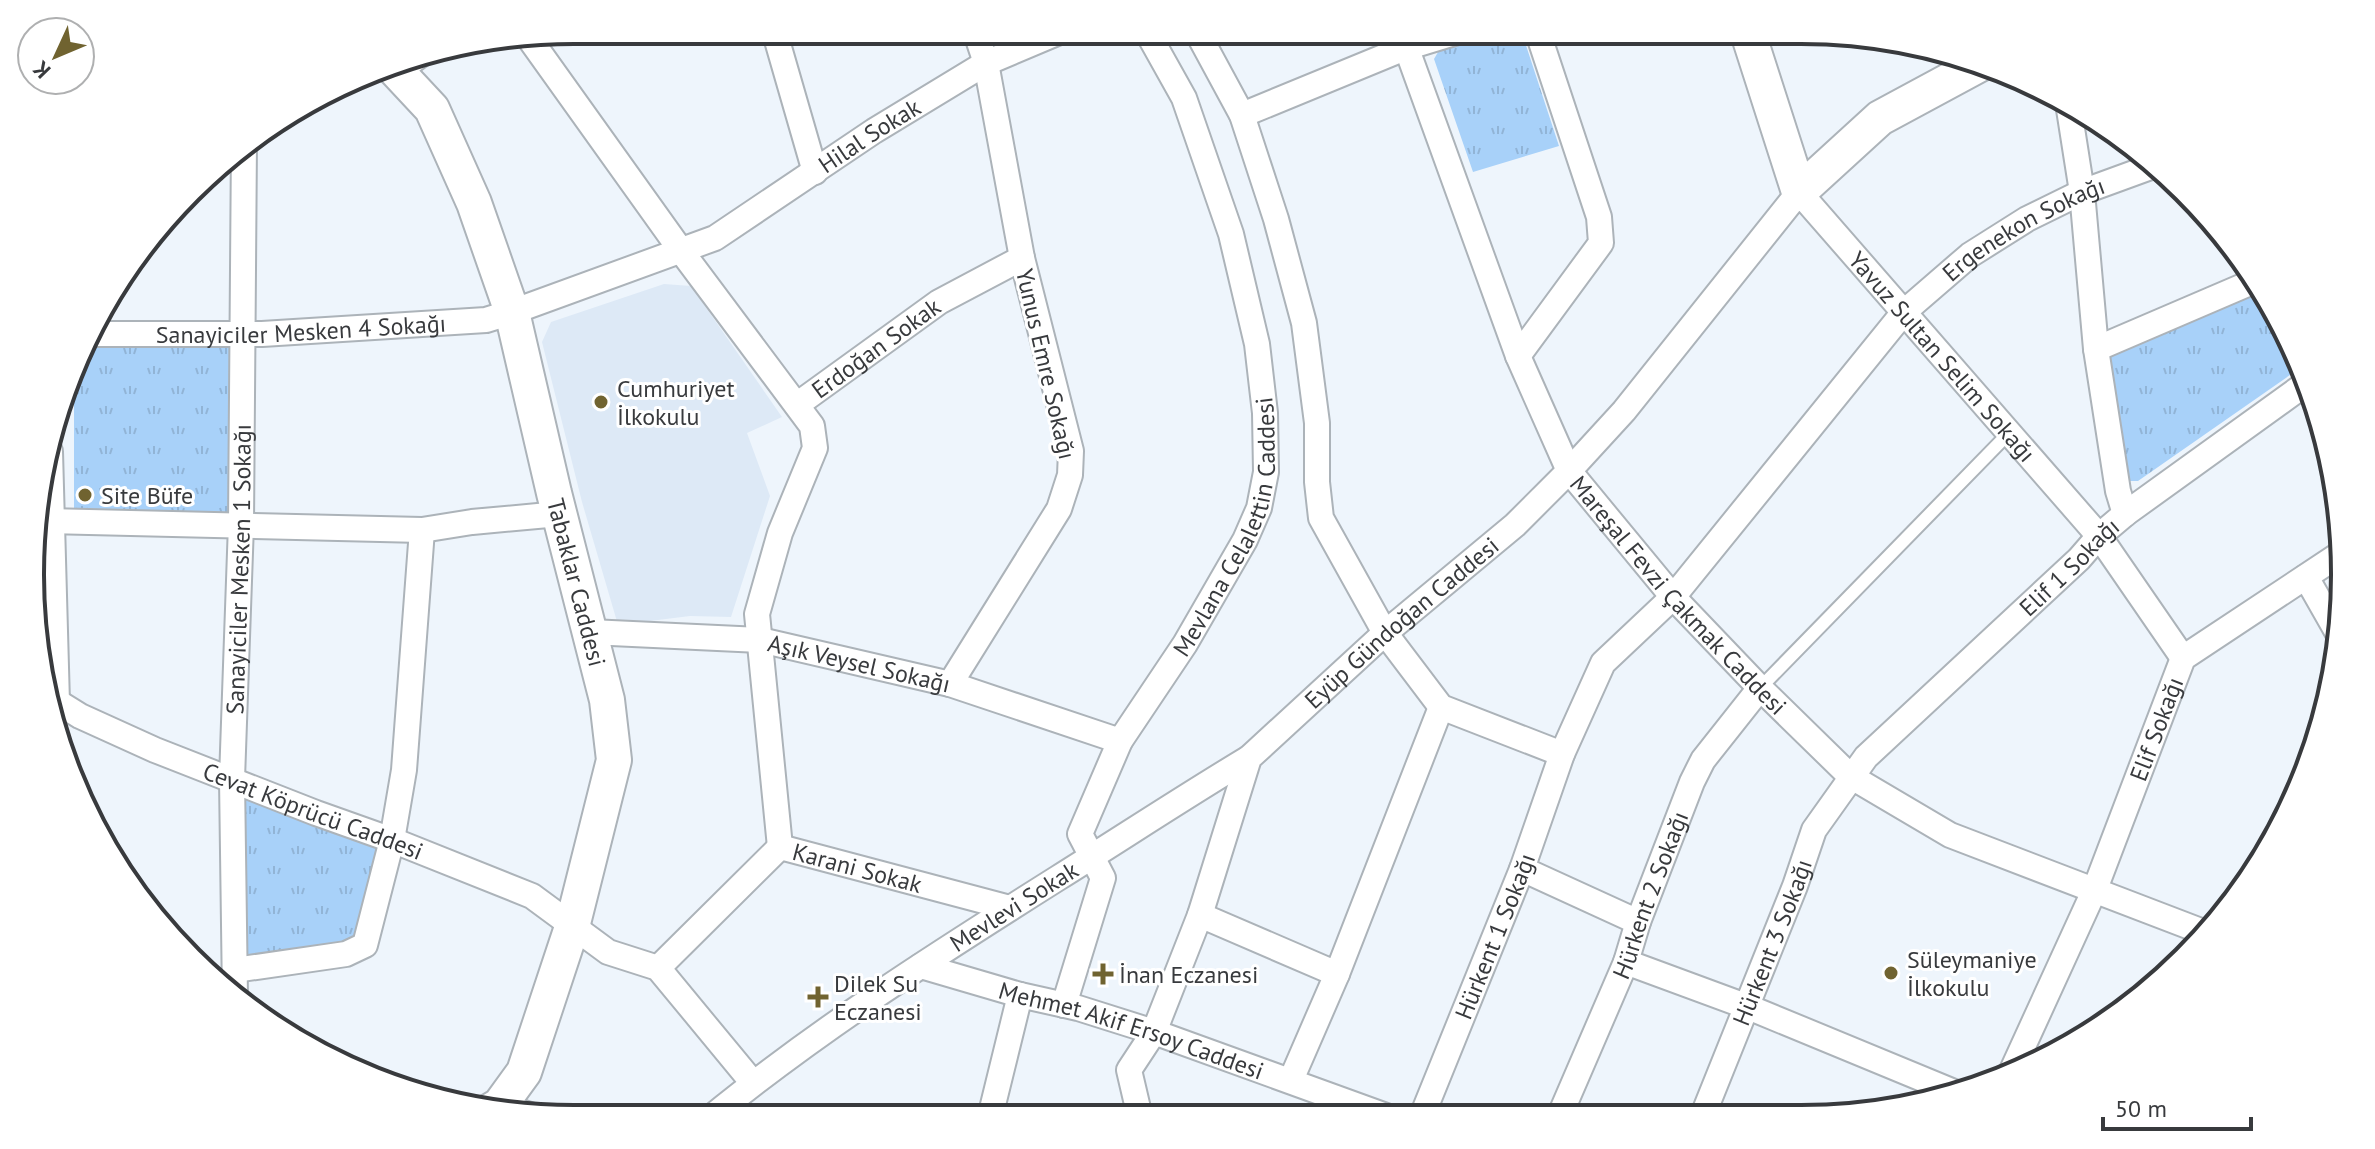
<svg xmlns="http://www.w3.org/2000/svg" width="2375" height="1149" font-family="'PT Sans',sans-serif">
<style>
.built{fill:#dde9f6}
.park{fill:url(#park-tufts)}
.lines{fill:none;stroke-linecap:round;stroke-linejoin:round}
.lane-casing{stroke:#acb3b9;stroke-width:16}
.street-casing{stroke:#acb3b9;stroke-width:28}
.secondary-casing{stroke:#acb3b9;stroke-width:38}
.lane{stroke:#fff;stroke-width:12}
.street{stroke:#fff;stroke-width:24}
.secondary{stroke:#fff;stroke-width:34}
.poi-dot{fill:#706330;stroke:#fff;stroke-width:3}
.labels{text-anchor:middle;dominant-baseline:central;stroke-width:6;stroke-linejoin:round;paint-order:stroke}
.street-label{font-size:24px;fill:#383a3d;stroke:#fff}
.poi-label{font-size:24px;fill:#383a3d;stroke:#fff;text-anchor:start}
.rim{fill:none;stroke:#383a3d;stroke-width:4}
</style>
<defs>
<pattern id="park-tufts" width="24" height="20" patternUnits="userSpaceOnUse" patternTransform="scale(2)"><rect width="24" height="20" fill="#a8d1f9"/><path d="M3 7l-1-3M5 7V3M7 7l1-3M15 17l-1-3M17 17v-4M19 17l1-3" fill="none" stroke="#91b4d6"/></pattern>
</defs>
<rect width="100%" height="100%" fill="#eef5fc"/>
<path class="built" d="M664,284L691,286L782,417L747,433L770,496L731,617L690,616L618,625L582,502L542,342L551,322Z"/>
<path class="park" d="M1489,30H1521L1559,146L1473,172L1434,59L1441,47Z
M2261,287L2303,366L2138,481H2128L2103,362L2114,347Z
M81,347L229,348V512H74V361Z
M239,791L382,844L357,941L241,957Z"/>
<g class="lines">
<g class="lane-casing">
<path id="lane" d="M1760,688L2009,433"/>
</g>
<g class="street-casing">
<g id="street">
<path d="M774,30L815,172"/>
<path d="M1196,30L1242,115L1276,219L1304,323L1317,423V482L1321,518L1385,633L1441,707L1562,754"/>
<path id="s1" d="M1400,30L1518,356L1569,471L1673,597L1760,688L1850,776L1950,835L2206,933"/>
<path d="M529,38L682,252L812,426L815,448L780,533L757,614L780,847"/>
<path d="M397,72L419,56"/>
<path d="M2068,103L2082,192L2096,349L2118,491L2125,514"/>
<path d="M1242,115L1405,48L1464,30"/>
<path id="s2" d="M89,334H262L486,320L512,312L715,238L874,131L986,63L1064,30"/>
<path d="M2096,349L2257,280"/>
<path d="M1518,356L1601,243L1599,217L1537,30"/>
<path id="s3" d="M798,404L939,302L1022,258"/>
<path d="M47,521L422,530L472,522L559,514"/>
<path d="M2306,577L2339,635"/>
<path id="s4" d="M590,632L760,640L950,684L1120,741"/>
<path d="M950,684L1059,509L1070,475L1071,451L1022,258L986,63L975,30"/>
<path id="s5" d="M51,698L80,716L155,750L316,813L392,840L532,896L608,952L658,968L753,1083"/>
<path id="s6" d="M780,847L1010,908"/>
<path d="M1522,869L1638,922"/>
<path d="M1200,915L1337,974L1441,707"/>
<path d="M1626,962L1748,1007L1954,1092"/>
<path id="s7" d="M921,966L1020,995L1078,1008L1154,1032L1386,1116"/>
<path d="M658,968L780,847"/>
<path d="M235,970L346,954L365,945L392,840L404,770L422,530"/>
<path id="s8" d="M235,997L232,779L241,524L244,142"/>
<path id="s9" d="M1064,1005L1103,878L1080,834L1120,741L1185,644L1245,540L1259,508L1266,472L1265,413L1257,344L1231,234L1184,98L1146,30"/>
<path id="s10" d="M2009,1077L2095,889L2183,658L2343,552"/>
<path d="M1291,1080L1337,974"/>
<path d="M500,1105L530,1115"/>
<path id="s11" d="M1560,1115L1626,962L1638,922L1692,782L1703,760L1760,688"/>
<path id="s12" d="M1703,1115L1795,886L1814,830L1866,757L2079,559L2099,536L2125,514L2308,382"/>
<path id="s13" d="M1422,1116L1522,869L1562,754L1603,663L1673,597L1904,312L1970,255L2027,219L2082,192L2156,165"/>
<path d="M990,1117L1020,995"/>
<path id="s14" d="M1140,1117L1129,1070L1154,1032L1200,915L1249,758L1385,633L1515,525L1569,471L1624,411L1799,192L2099,536L2183,658"/>
<path id="s15" d="M709,1119C819,1029 939,953 1058,878C1122,838 1184,797 1249,758"/>
</g>
</g>
<g class="secondary-casing">
<g id="secondary">
<path d="M1747,30L1799,192L1880,118L1982,63"/>
<path id="s16" d="M390,64L432,109L474,203L512,312L554,493L607,700L614,760L572,927L524,1072L500,1105L490,1111"/>
<path d="M45,452L52,703"/>
</g>
</g>
<use href="#lane" class="lane"/>
<use href="#street" class="street"/>
<use href="#secondary" class="secondary"/>
</g>
<g class="poi-dot">
<circle cx="601" cy="402" r="8"/>
<circle cx="85" cy="495" r="8"/>
<circle cx="1891" cy="973" r="8"/>
<path d="M1099 962h8v8h8v8h-8v8h-8v-8h-8v-8h8z"/>
<path d="M814 985h8v8h8v8h-8v8h-8v-8h-8v-8h8z"/>
</g>
<g class="labels">
<g class="street-label">
<text stroke="none"><textPath href="#s2" startOffset="826">Hilal Sokak</textPath></text>
<text stroke="none"><textPath href="#s13" startOffset="1098">Ergenekon Sokağı</textPath></text>
<text stroke="none"><textPath href="#s2" startOffset="212">Sanayiciler Mesken 4 Sokağı</textPath></text>
<text stroke="none"><textPath href="#s3" startOffset="96">Erdoğan Sokak</textPath></text>
<text stroke="none"><textPath href="#s14" startOffset="1394">Yavuz Sultan Selim Sokağı</textPath></text>
<text transform="translate(1046 364) rotate(77)">Yunus Emre Sokağı</text>
<text stroke="none"><textPath href="#s9" startOffset="528">Mevlana Celalettin Caddesi</textPath></text>
<text stroke="none"><textPath href="#s12" startOffset="674">Elif 1 Sokağı</textPath></text>
<text stroke="none"><textPath href="#s8" startOffset="428">Sanayiciler Mesken 1 Sokağı</textPath></text>
<text stroke="none"><textPath href="#s16" startOffset="558">Tabaklar Caddesi</textPath></text>
<text stroke="none"><textPath href="#s1" startOffset="638">Mareşal Fevzi Çakmak Caddesi</textPath></text>
<text stroke="none"><textPath href="#s14" startOffset="588">Eyüp Gündoğan Caddesi</textPath></text>
<text stroke="none"><textPath href="#s4" startOffset="272">Aşık Veysel Sokağı</textPath></text>
<text stroke="none"><textPath href="#s10" startOffset="378">Elif Sokağı</textPath></text>
<text stroke="none"><textPath href="#s5" startOffset="286">Cevat Köprücü Caddesi</textPath></text>
<text stroke="none"><textPath href="#s6" startOffset="80">Karani Sokak</textPath></text>
<text stroke="none"><textPath href="#s11" startOffset="238">Hürkent 2 Sokağı</textPath></text>
<text stroke="none"><textPath href="#s15" startOffset="372">Mevlevi Sokak</textPath></text>
<text stroke="none"><textPath href="#s13" startOffset="194">Hürkent 1 Sokağı</textPath></text>
<text stroke="none"><textPath href="#s12" startOffset="186">Hürkent 3 Sokağı</textPath></text>
<text stroke="none"><textPath href="#s7" startOffset="220">Mehmet Akif Ersoy Caddesi</textPath></text>
</g>
<g class="poi-label">
<text x="617" y="388">Cumhuriyet<tspan x="617" dy="28">İlkokulu</tspan></text>
<text x="101" y="495">Site Büfe</text>
<text x="1907" y="959">Süleymaniye<tspan x="1907" dy="28">İlkokulu</tspan></text>
<text x="1119" y="974">İnan Eczanesi</text>
<text x="834" y="983">Dilek Su<tspan x="834" dy="28">Eczanesi</tspan></text>
</g>
</g>
<path d="M0 0H2375V1149H0ZM574 44H1801A530 530 0 0 1 2331 574V575A530 530 0 0 1 1801 1105H574A530 530 0 0 1 44 575V574A530 530 0 0 1 574 44Z" fill="#fff" fill-rule="evenodd"/>
<path class="rim" d="M574 44H1801A530 530 0 0 1 2331 574V575A530 530 0 0 1 1801 1105H574A530 530 0 0 1 44 575V574A530 530 0 0 1 574 44Z"/>
<g transform="translate(56 56) rotate(226)"><circle r="38" fill="#ffffff" stroke="#afb0b1" stroke-width="2"/>
<path d="M0-6L14 30L0 20L-14 30Z" fill="#706330"/>
<text y="-12" font-size="22" font-weight="bold" text-anchor="middle" fill="#383a3d">K</text>
</g>
<path d="M2103 1117v12h148v-12" fill="none" stroke="#383a3d" stroke-width="4"/>
<text x="2115" y="1117" font-size="24" fill="#383a3d" stroke="#ffffff" stroke-width="6" paint-order="stroke">50 m</text>
</svg>
